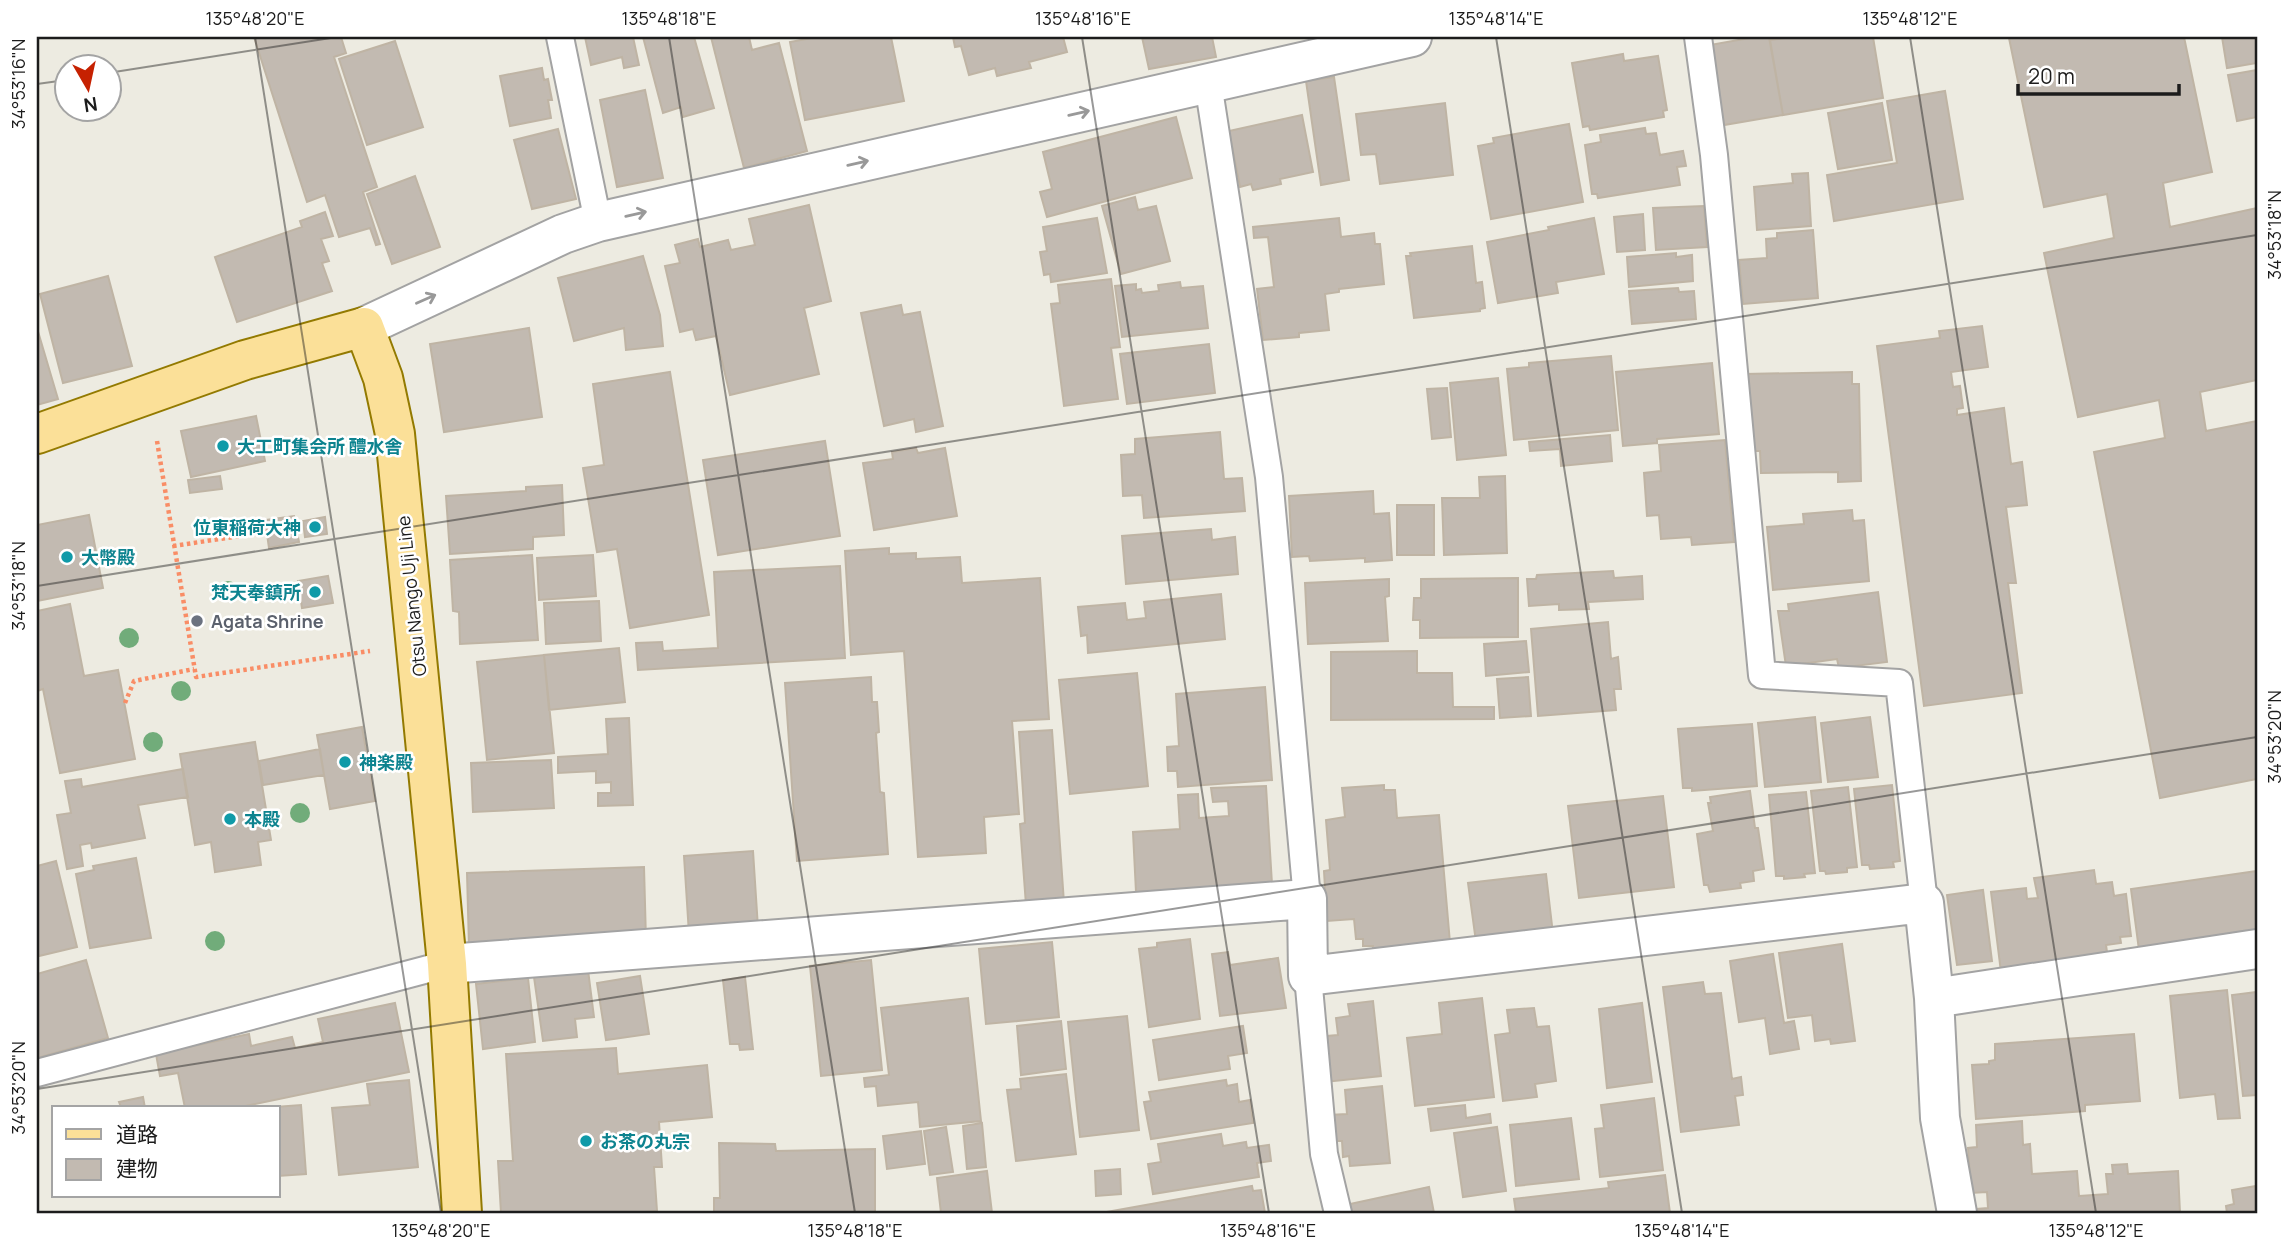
<svg xmlns="http://www.w3.org/2000/svg" width="2294" height="1250" font-family="Manrope,'Noto Sans JP',sans-serif">
<style>
.building{fill:#c2bab1;stroke:#bfb4a4;stroke-width:2}
.lines{fill:none;stroke-linecap:round;stroke-linejoin:round}
.service-casing{stroke:#a3a3a3;stroke-width:30}
.minor-casing{stroke:#a3a3a3;stroke-width:42}
.primary-casing{stroke:#937a01;stroke-width:42}
.path{stroke:#f98d66;stroke-width:4.5;stroke-dasharray:3.5 3.5;stroke-linecap:butt}
.service{stroke:#fff;stroke-width:26}
.minor{stroke:#fff;stroke-width:38}
.primary{stroke:#fbe098;stroke-width:38}
.tree{fill:#71ac7a}
.oneway{stroke:#999}
.ticks{fill:none;stroke:#1c1c1c;stroke-width:2;stroke-opacity:0.45}
.culture-dot{fill:#0f9aa8;stroke:#fff;stroke-width:2.5}
.worship-dot{fill:#6b7280;stroke:#fff;stroke-width:2.5}
.labels{text-anchor:middle;dominant-baseline:central;stroke-width:5;stroke-linejoin:round;paint-order:stroke}
.culture-label{font-size:18px;font-weight:bold;fill:#0d838f;stroke:#fff;text-anchor:start}
.street-label{font-size:18px;fill:#1c1c1c;stroke:#fff}
.worship-label{font-size:18px;font-weight:bold;fill:#5b616d;stroke:#fff;text-anchor:start}
.neatline{fill:none;stroke:#1c1c1c;stroke-width:2.5}
.ticks-label{font-size:18px;text-anchor:middle;fill:#1c1c1c}
</style>
<rect width="100%" height="100%" fill="#edebe1"/>
<path class="building" d="M254,37H341L346,53L334,57L377,187L363,192L380,244L376,245L370,228L339,237L325,195L307,202Z
M585,37H633L639,65L624,68L622,57L591,65Z
M643,37H694L714,108L683,117L681,107L663,113Z
M711,37H749L752,50L779,43L807,151L744,168Z
M817,37H891L904,101L805,120L790,42Z
M953,37H1063L1067,52L1029,62L1031,68L997,76L995,68L969,75L961,46L955,47Z
M1142,37H1212L1216,57L1149,69Z
M1755,37H1769L1783,115L1724,125L1710,45Z
M1792,37H1873L1883,98L1783,115L1770,40Z
M2015,37H2184L2212,172L2163,183L2170,227L2257,208V380L2200,392L2206,431L2257,421V779L2160,798L2094,452L2165,438L2159,400L2078,417L2044,253L2114,238L2107,194L2044,207L2009,38Z
M2222,37H2257V63L2227,68Z
M395,41L423,127L367,145L339,59Z
M1623,54L1624,61L1658,56L1667,110L1663,111L1664,117L1590,130L1589,126L1583,127L1572,63Z
M542,68L544,80L548,79L552,100H548L551,118L510,126L500,76Z
M2257,70V117L2237,121L2228,75Z
M1334,77L1349,180L1321,185L1306,81Z
M645,90L663,178L617,187L600,100Z
M1945,91L1963,199L1834,221L1827,175L1897,163L1887,101Z
M1445,103L1453,175L1380,184L1376,154L1361,155L1356,114Z
M1882,103L1892,160L1838,169L1828,113Z
M1302,115L1313,172L1280,179L1281,184L1253,190L1251,184L1240,187L1229,131Z
M1176,117L1192,178L1047,217L1040,192L1052,189L1043,152Z
M1569,124L1583,202L1491,219L1478,146L1494,143L1493,138Z
M1645,128L1646,134L1656,133L1660,155L1683,151L1686,166L1677,167L1680,185L1598,198L1597,194H1592L1585,145L1601,142L1600,135Z
M558,129L576,199L532,209L514,140Z
M1808,173L1811,226L1757,230L1754,187L1793,183L1792,174Z
M415,176L440,247L392,264L367,194Z
M1135,197L1138,210L1156,206L1170,261L1121,274L1102,206Z
M809,205L831,301L804,308L819,374L730,395L716,336L696,340L693,329L680,332L665,266L680,263L675,245L698,239L700,247L728,240L731,250L755,245L749,219Z
M1704,206L1707,247L1656,250L1653,208Z
M325,212L333,236L321,239L329,261L322,263L332,291L237,322L215,257L302,227L300,221Z
M1643,214L1645,250L1617,252L1614,217Z
M1097,218L1107,273L1051,282L1050,274L1044,275L1040,252L1047,251L1043,227Z
M1339,218L1341,237L1374,233L1375,244H1380L1384,284L1339,289V292L1325,294L1329,330L1299,333V337L1263,340L1257,289L1274,287L1268,237L1254,238L1253,227Z
M1594,218L1604,274L1556,282L1558,293L1498,303L1487,242L1549,230L1548,227Z
M1813,230L1818,298L1743,304L1739,260L1767,258L1766,239L1777,238V233Z
M1472,246L1476,283L1482,282L1485,308L1480,309V311L1414,318L1406,256H1411L1410,253Z
M1676,253V257L1692,255L1693,281L1629,287L1627,257Z
M643,256L660,315L663,346L626,350L624,328L574,341L558,278Z
M108,276L132,366L63,383L40,294Z
M1111,279L1120,347L1111,348L1118,399L1064,406L1051,304L1060,303L1058,285Z
M1180,282L1181,288L1203,286L1208,328L1122,337L1115,286L1136,284V290L1141,289L1142,293L1159,291L1158,285Z
M1678,288L1679,292L1694,291L1696,319L1632,324L1629,291Z
M901,305L903,315L920,312L943,426L916,432L914,419L884,426L861,313Z
M1982,326L1988,367L1951,372L1953,387L1960,386L1963,408L1957,409V415L2004,408L2011,464L2022,462L2027,505L2006,507L2016,583H2008L2022,693L1924,706L1877,346L1940,338L1939,331Z
M37,328L58,399L37,405Z
M529,328L542,417L444,432L430,344Z
M1209,344L1215,393L1127,404L1120,354Z
M1611,356L1618,430L1514,440L1507,369L1529,367V363Z
M1712,363L1719,434L1657,439V443L1623,446L1616,372Z
M670,372L709,615L630,628L617,549L597,552L583,468L604,465L593,384Z
M1852,372V384H1859L1861,481L1838,482V472L1761,473L1760,451H1747L1745,374Z
M1498,378L1506,455L1457,460L1450,383Z
M1447,388L1451,437L1432,439L1427,389Z
M256,416L265,461L191,477L181,431Z
M1220,432L1224,479L1242,478L1245,511L1144,518L1142,495L1123,496L1121,455L1135,454V439Z
M1610,435L1612,461L1561,466L1560,449L1530,451L1529,442Z
M1725,440L1734,542L1692,545L1691,537L1661,539L1659,515L1647,516L1644,473L1661,471L1659,445Z
M825,441L840,536L718,555L703,460Z
M916,448L918,453L945,448L957,516L874,530L863,463L893,459L892,452Z
M220,476L222,489L190,493L188,480Z
M1505,476L1507,553L1444,555L1442,498H1480L1479,477Z
M562,485L564,535L533,537V549L450,554L446,496L526,491V487Z
M1373,491L1374,514L1389,513L1392,560L1365,562V558L1310,561L1309,556L1292,557L1289,496Z
M1397,505H1434V555H1397Z
M1852,510L1853,521L1864,520L1869,581L1773,590L1767,527L1804,524L1803,514Z
M89,515L103,588L37,601V525Z
M294,516L299,542L269,548L265,520Z
M325,517L327,534L305,537L303,521Z
M1211,529L1212,540L1235,537L1238,574L1126,584L1122,536Z
M889,548V554L916,553V559L960,557L962,583L1040,578L1049,719L1012,721L1019,814L984,817L986,853L918,857L904,651L851,655L845,551Z
M532,555L538,640L460,644L459,612L453,611L450,560Z
M593,555L596,596L539,600L537,558Z
M840,566L845,658L638,670L636,643L662,642L663,651L718,648L714,572Z
M1613,571L1614,578L1642,576L1643,599L1588,602L1589,609L1559,610V604L1529,606L1527,579H1536L1537,575Z
M328,576L333,603L302,608L298,581Z
M1518,578V637L1420,638V620H1413L1414,598H1421V579Z
M1389,579V596L1385,597L1388,641L1308,644L1305,583Z
M1878,592L1887,662L1839,668L1837,659L1786,666L1778,611H1789L1788,604Z
M1221,594L1225,639L1088,653L1087,635L1081,636L1078,607L1125,603L1127,620L1146,618L1144,602Z
M599,601L601,641L546,644L544,603Z
M70,604L84,676L118,670L135,759L60,773L43,689L37,691V611Z
M1608,622L1611,659L1618,657L1621,689H1614L1616,710L1538,716L1531,629Z
M1526,641L1529,672L1486,676L1484,644Z
M619,648L625,702L549,710L544,655Z
M1417,651V673H1452L1453,707H1494V719L1331,720V652Z
M544,655L554,753L487,760L477,662Z
M1137,673L1148,786L1070,794L1059,680Z
M871,677L872,702H877L879,732L876,733L880,792L884,793L888,854L797,861L785,683Z
M1528,677L1531,716L1500,718L1497,679Z
M1265,687L1272,780L1178,787L1177,771H1168L1167,747L1179,746L1176,694Z
M1815,717L1821,782L1765,787L1758,723Z
M1870,717L1878,777L1828,782L1821,723Z
M629,718L633,805L598,806V793H611V782L596,783V771L558,773V757L608,754L606,719Z
M1752,724L1757,786L1692,791V788H1683L1678,729Z
M362,727L375,801L330,809L317,735Z
M1052,730L1064,903L1026,905L1020,824L1025,823L1019,732Z
M255,742L271,840L258,842L261,865L215,872L211,842L195,845L180,754Z
M320,749L324,775L263,785L259,761Z
M551,760L554,808L473,812L471,763Z
M183,769L188,797L138,805L145,838L92,848L91,843L80,845L83,866L67,869L57,815L71,813L65,781L81,779L82,787Z
M1384,785V790H1395L1397,818L1439,815L1450,943L1373,956V946H1363V939H1356L1354,919L1327,921L1324,871L1330,870L1326,820L1345,817L1342,788Z
M1892,785L1900,861L1893,862L1894,867L1870,869L1869,865H1862L1854,789Z
M1266,786L1272,884L1136,892L1133,832L1180,829L1178,795L1198,794L1199,818L1229,816L1228,801L1213,802L1211,788Z
M1848,787L1857,867L1847,868V872L1826,874L1825,871H1820L1811,791Z
M1750,791L1755,828H1758L1764,869L1753,871L1754,881L1740,883L1741,888L1710,892L1708,885H1704L1697,834L1713,831L1708,803H1711L1710,797Z
M1806,792L1815,873L1804,874L1805,877L1784,879V876H1776L1769,795Z
M1663,796L1674,887L1579,898L1568,806Z
M753,851L758,928L689,934L684,856Z
M136,858L151,938L90,948L76,874L94,870L93,866Z
M56,861L77,947L39,956L37,951V866Z
M644,867L646,940L469,947L467,873Z
M2094,870L2096,884L2112,882L2114,896L2126,894L2131,936L2120,937L2121,943L2106,945L2107,952L2001,972L1991,892L2026,888L2027,899L2038,898L2034,878Z
M2257,871V933L2139,950L2131,889Z
M1546,874L1553,934L1476,942L1468,883Z
M1983,890L1992,961L1957,965L1947,895Z
M1190,939L1200,1019L1149,1027L1139,949L1157,947V943Z
M1052,942L1059,1017L986,1024L979,949Z
M1842,944L1855,1041L1831,1044L1830,1039L1815,1041L1812,1015L1788,1018L1779,953Z
M1228,952L1230,965L1278,958L1286,1008L1220,1016L1212,954Z
M1773,954L1784,1023L1794,1021L1799,1049L1770,1054L1765,1018L1739,1022L1730,961Z
M86,960L108,1038L37,1058V974Z
M871,960L882,1070L821,1076L810,966Z
M588,970L594,1017L575,1019L577,1037L543,1041L534,977Z
M640,976L649,1034L606,1040L597,983Z
M745,977L753,1049L740,1050L739,1044H730L723,980Z
M528,978L535,1042L483,1049L476,984Z
M1703,982L1705,994L1721,993L1732,1079L1741,1077L1743,1095L1735,1096L1739,1125L1681,1132L1663,987Z
M2227,990L2240,1118L2218,1119L2215,1094L2180,1098L2170,996Z
M2257,992V1095L2243,1096L2232,995Z
M968,998L981,1121L920,1127L918,1102L878,1106L876,1086L865,1087L864,1078L889,1075L881,1008Z
M1482,998L1494,1097L1415,1106L1407,1038L1442,1034L1439,1003Z
M1373,1001L1381,1076L1325,1082L1321,1046H1328L1327,1036L1338,1035L1336,1018L1350,1016L1348,1004Z
M395,1003L409,1072L236,1108H185L178,1073L160,1076L156,1054L249,1034L251,1046L292,1037L295,1048L323,1042L318,1019Z
M1642,1003L1652,1082L1607,1088L1599,1009Z
M1534,1008L1537,1027L1549,1026L1556,1081L1535,1084L1537,1097L1503,1101L1495,1035L1510,1033L1507,1010Z
M1127,1016L1139,1130L1080,1137L1068,1022Z
M1061,1021L1066,1069L1021,1075L1017,1026Z
M1243,1026L1247,1053L1228,1056L1230,1069L1159,1080L1153,1040Z
M2134,1034L2140,1101L2085,1105V1111L1976,1119L1972,1065L1989,1064V1061L1995,1060V1044Z
M616,1048L618,1074L707,1065L712,1117L659,1122L662,1167H654L657,1211L632,1213H501L498,1161H513L506,1054Z
M1066,1074L1076,1154L1016,1161L1007,1090L1021,1089L1020,1079Z
M409,1080L418,1167L339,1175L332,1108L370,1105L367,1084Z
M1226,1080L1227,1086L1237,1084L1239,1102L1250,1100L1253,1123L1151,1139L1144,1102L1151,1101L1149,1092Z
M1382,1086L1390,1163L1350,1166L1349,1156L1343,1157L1342,1141H1332L1329,1115L1347,1114L1345,1090Z
M143,1097L145,1108H115L121,1107L119,1102Z
M1654,1098L1663,1170L1600,1177L1595,1129L1604,1128L1601,1105Z
M301,1105L306,1174L278,1176V1108H261Z
M1465,1105L1466,1118L1490,1114L1491,1123L1431,1131L1428,1109Z
M1571,1118L1579,1179L1516,1186L1510,1125Z
M2022,1121L2023,1145L2030,1144L2032,1174L2077,1171L2079,1196L2108,1194L2106,1174H2113L2112,1165L2127,1164L2128,1174L2178,1171L2180,1213H1978L1977,1209L1988,1208L1987,1192L1971,1193L1968,1148L1977,1147L1976,1125Z
M982,1123L986,1167L967,1169L963,1126Z
M946,1127L953,1172L930,1175L924,1131Z
M1497,1127L1506,1191L1463,1197L1454,1133Z
M921,1131L925,1164L887,1169L883,1136Z
M1221,1134L1223,1146L1246,1142L1247,1148L1269,1145L1271,1161L1257,1163L1259,1177L1153,1194L1148,1164L1161,1162L1158,1144Z
M719,1143L775,1144L776,1151L875,1149V1213H714V1198H720Z
M1120,1169L1121,1194L1096,1196L1095,1171Z
M987,1171L992,1213H941L937,1178Z
M1665,1175L1670,1213H1516L1514,1199L1609,1188L1608,1182Z
M1252,1186L1253,1191L1261,1190L1265,1213H1101Z
M2256,1186L2257,1213H2227L2226,1206L2234,1204L2232,1190Z
M1429,1187L1434,1213H1352L1350,1204Z"/>
<g class="lines">
<g class="service-casing">
<path id="service" d="M560,37L598,222
M1698,37L1714,155L1762,675L1899,683L1924,903
M1208,83L1269,477L1307,899
M1308,976L1324,1154L1338,1213
M37,1073L447,964"/>
</g>
<g class="minor-casing">
<path id="minor" d="M364,327L563,234L598,222L1412,37
M447,964L1307,899L1308,976L1924,903L1934,998L2257,949
M1934,998L1940,1118L1957,1213"/>
</g>
<g class="primary-casing">
<path id="primary" d="M37,434L245,360L364,327L383,378L395,434L447,964L462,1213"/>
</g>
<path class="path" d="M157,441L196,677L370,651
M173,546L267,532
M125,703L134,681L194,669"/>
<use href="#service" class="service"/>
<use href="#minor" class="minor"/>
<use href="#primary" class="primary"/>
</g>
<g class="tree">
<circle cx="228" cy="591" r="10"/>
<circle cx="129" cy="638" r="10"/>
<circle cx="181" cy="691" r="10"/>
<circle cx="153" cy="742" r="10"/>
<circle cx="300" cy="813" r="10"/>
<circle cx="215" cy="941" r="10"/>
</g>
<defs><path id="oneway-shaft" d="M-6 0H5M1.5-3L5.5 0L1.5 3" fill="none" stroke-width="1.6" stroke-linecap="round" stroke-linejoin="round" transform="scale(1.75)"/></defs>
<g class="oneway">
<use href="#oneway-shaft" transform="translate(1079 113) rotate(-13)"/>
<use href="#oneway-shaft" transform="translate(858 163) rotate(-13)"/>
<use href="#oneway-shaft" transform="translate(636 214) rotate(-13)"/>
<use href="#oneway-shaft" transform="translate(426 299) rotate(-24)"/>
</g>
<path class="ticks" d="M255,37L441,1213M669,37L855,1213M1082,37L1269,1213M1496,37L1682,1213M1910,37L2096,1213M108,73L337,37M37,84L66,80M37,586L2257,235M37,1089L2257,737"/>
<g class="culture-dot">
<circle cx="223" cy="446" r="7"/>
<circle cx="315" cy="527" r="7"/>
<circle cx="67" cy="557" r="7"/>
<circle cx="315" cy="592" r="7"/>
<circle cx="345" cy="762" r="7"/>
<circle cx="230" cy="819" r="7"/>
<circle cx="586" cy="1141" r="7"/>
</g>
<circle class="worship-dot" cx="197" cy="621" r="7"/>
<g class="labels">
<g class="culture-label">
<text x="237" y="446">大工町集会所 醴水舎</text>
<text x="301" y="527" text-anchor="end">位東稲荷大神</text>
<text x="81" y="557">大幣殿</text>
<text x="301" y="592" text-anchor="end">梵天奉鎮所</text>
<text x="359" y="762">神楽殿</text>
<text x="244" y="819">本殿</text>
<text x="600" y="1141">お茶の丸宗</text>
</g>
<g class="street-label">
<text transform="translate(411 596) rotate(-96)">Otsu Nango Uji Line</text>
</g>
<g class="worship-label">
<text x="211" y="621">Agata Shrine</text>
</g>
</g>
<rect width="2294" height="1250" fill="none" stroke="#ffffff" stroke-width="77"/>
<rect x="52" y="1106" width="228" height="91" fill="#ffffff" stroke="#a4a4a4" stroke-width="2"/>
<rect x="66" y="1129" width="35" height="10" fill="#fbe098" stroke="#a4a4a4" stroke-width="2"/>
<text x="116" y="1142" font-size="21" fill="#1c1c1c">道路</text>
<rect x="66" y="1159" width="35" height="21" fill="#c2bab1" stroke="#a4a4a4" stroke-width="2"/>
<text x="116" y="1176" font-size="21" fill="#1c1c1c">建物</text>
<g transform="translate(88 88) rotate(171)"><circle r="33" fill="#ffffff" stroke="#a4a4a4" stroke-width="2"/>
<path d="M0-5L12 26L0 18L-12 26Z" fill="#c62101"/>
<text y="-10" font-size="19" font-weight="bold" text-anchor="middle" fill="#1c1c1c">N</text>
</g>
<path d="M2018 84v10h161v-10" fill="none" stroke="#1c1c1c" stroke-width="3.5"/>
<text x="2028" y="84" font-size="21" fill="#1c1c1c" stroke="#ffffff" stroke-width="5" paint-order="stroke">20 m</text>
<rect x="38" y="38" width="2218" height="1174" class="neatline"/>
<g class="ticks-label">
<text x="255" y="25">135°48'20"E</text>
<text x="669" y="25">135°48'18"E</text>
<text x="1083" y="25">135°48'16"E</text>
<text x="1496" y="25">135°48'14"E</text>
<text x="1910" y="25">135°48'12"E</text>
<text transform="translate(19 84) rotate(-90)" y="6">34°53'16"N</text>
<text transform="translate(2275 235) rotate(-90)" y="6">34°53'18"N</text>
<text transform="translate(19 586) rotate(-90)" y="6">34°53'18"N</text>
<text transform="translate(2275 737) rotate(-90)" y="6">34°53'20"N</text>
<text transform="translate(19 1088) rotate(-90)" y="6">34°53'20"N</text>
<text x="441" y="1237">135°48'20"E</text>
<text x="855" y="1237">135°48'18"E</text>
<text x="1268" y="1237">135°48'16"E</text>
<text x="1682" y="1237">135°48'14"E</text>
<text x="2096" y="1237">135°48'12"E</text>
</g>
</svg>
